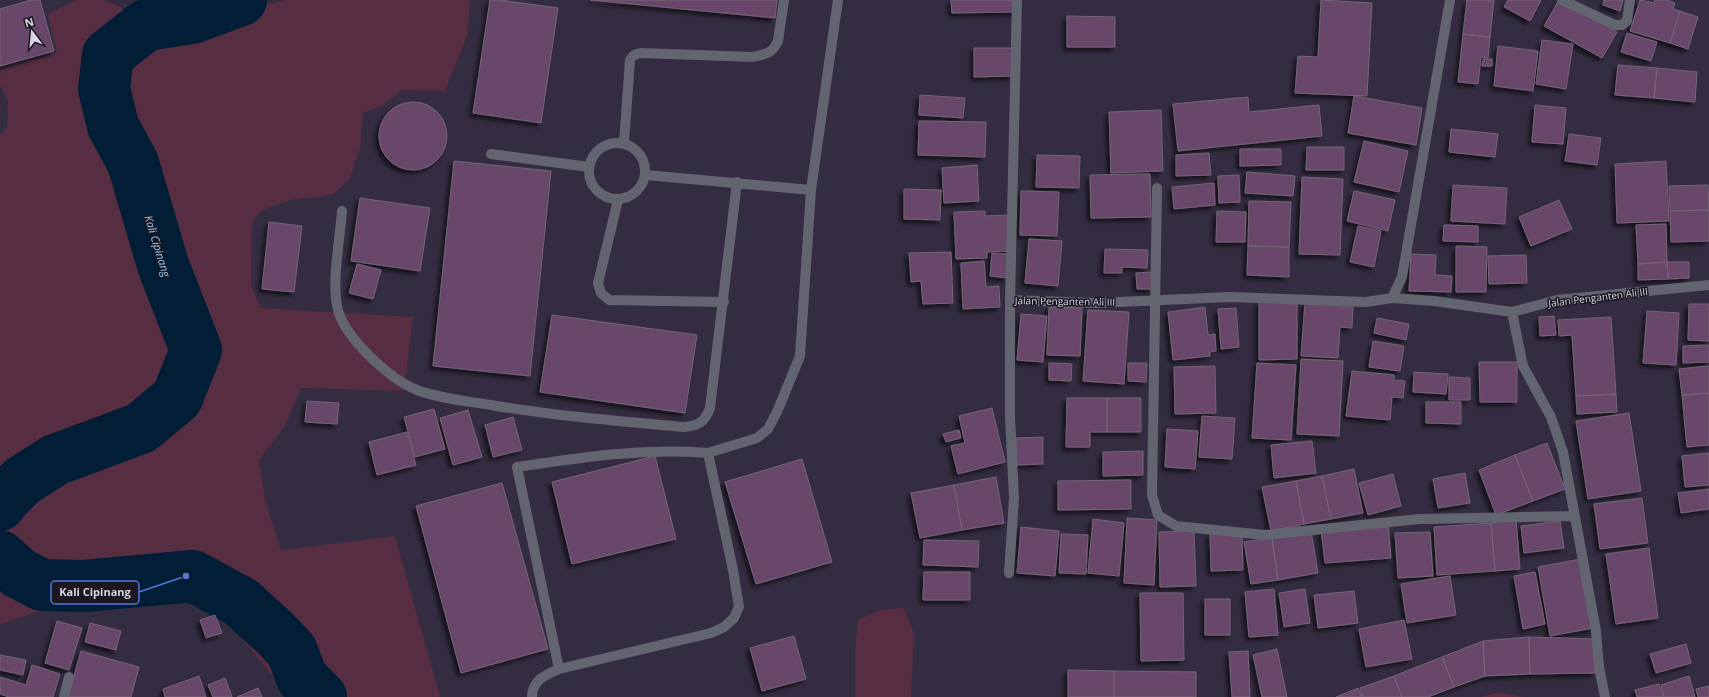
<svg xmlns="http://www.w3.org/2000/svg" width="1709" height="697" font-family="'Open Sans',sans-serif">
<style>
.green{fill:#572d42}
.lines{fill:none;stroke-linecap:round;stroke-linejoin:round}
.river{stroke:#021e36;stroke-width:52}
.building{fill:#68466a;stroke:#766477;filter:url(#shadow)}
.service{stroke:#62656f;stroke-width:10}
.minor{stroke:#62656f;stroke-width:10}
.labels{text-anchor:middle;dominant-baseline:central;stroke-width:3;stroke-linejoin:round;paint-order:stroke}
.street-label{font-size:10px;fill:#d9d5e2;stroke:#1a1720}
.water-label{font-size:11px;font-style:italic;fill:#99c8f6;stroke:#1a1720}
.leader{fill:none;stroke:#5576db;stroke-width:1.5}
.callout-dot{fill:#5576db;stroke:#1a1720;stroke-width:1.5}
.callout{fill:#1a1720;stroke:#5576db;stroke-width:1.5}
.callout-label{font-size:11px;text-anchor:middle;font-weight:bold;fill:#d9d5e2}
</style>
<defs>
<filter id="shadow"><feDropShadow dx="-3.5" dy="3.5" stdDeviation="2" flood-color="#0009"/></filter>
</defs>
<rect width="100%" height="100%" fill="#342d41"/>
<path class="green" d="M75,0H104L121,7L128,17L277,3L283,0H470L467,36L445,91L402,90L382,106L363,113L360,148L349,180L333,194L323,196L291,200L262,210L252,223L251,285L261,308L413,317L404,391L301,388L286,424L259,460L265,500L281,550L395,536L440,697H290L215,606L171,597L130,603L54,607L0,624V134L7,127L8,101L0,85V70L57,53L48,14Z
M904,608L914,634L911,697H855V649L858,620L880,610Z
M1498,692L1523,697H1481Z"/>
<g class="lines">
<path class="river" d="M0,505L1,502L22,481L55,460L141,428L177,398L196,350L163,265L133,163L113,126L104,89L108,55L146,25L192,18L241,0
M0,556L19,573L42,585L84,586L193,576L241,602L276,634L292,651L302,678L321,697"/>
</g>
<path class="building" d="M31,0H40L54,51L0,66V9Z
M490,0H500L558,8L541,123L473,113Z
M590,0H777L775,18Z
M951,0H1016V12L952,13Z
M1321,0L1372,3L1367,96L1295,93L1298,56L1318,57Z
M1467,0H1494L1490,37L1463,34Z
M1508,0H1541L1530,21L1504,7Z
M1559,0L1617,32L1602,58L1544,26Z
M1604,0H1623L1620,11L1603,5Z
M1640,0L1654,3L1655,0H1667L1675,3L1673,9L1680,11L1670,43L1630,31Z
M1680,11L1698,17L1688,49L1670,43Z
M1067,16L1115,17V47H1067Z
M1627,33L1657,42L1651,61L1621,52Z
M1463,34L1490,37L1488,58L1481,57L1478,84L1458,82Z
M1542,40L1573,44L1566,89L1536,84Z
M1498,46L1538,51L1533,91L1494,86Z
M974,48H1013V76L974,77Z
M1483,59H1492V66H1482Z
M1618,65L1657,68L1654,98L1615,95Z
M1657,68L1697,72L1695,102L1654,98Z
M920,95L965,98L963,118L919,115Z
M1354,96L1422,108L1416,145L1348,133Z
M1248,97L1249,112L1319,105L1322,136L1178,151L1173,104Z
M379 136a34 34 0 1 1 68 0a34 34 0 1 1-68 0Z
M1535,105L1566,108L1563,144L1532,142Z
M1161,110L1163,171L1111,173L1109,112Z
M919,121L986,122L985,157L918,155Z
M1451,129L1498,134L1495,157L1449,152Z
M1569,134L1601,138L1597,165L1565,161Z
M1364,141L1408,151L1399,192L1354,182Z
M1307,147H1344V170H1306Z
M1240,149H1281V165L1240,166Z
M1209,153L1211,175L1176,176V155Z
M1037,155L1080,156L1079,188L1036,187Z
M454,161L551,171L530,376L433,366Z
M1666,161L1669,221L1617,223L1615,164Z
M977,165L979,201L944,203L942,168Z
M1247,172L1295,176L1293,196L1245,193Z
M1150,174L1151,217L1091,218L1090,175Z
M1239,175L1240,202L1219,203L1218,176Z
M1302,177L1343,179L1340,255L1299,254Z
M1214,183L1215,205L1174,209L1172,187Z
M1453,185L1507,188L1505,224L1451,221Z
M1708,185L1709,210L1670,211L1669,186Z
M904,189L941,190L940,220L904,219Z
M1021,191L1059,192L1057,236L1020,235Z
M1354,191L1395,200L1388,231L1347,221Z
M360,198L430,208L420,271L351,261Z
M1559,200L1572,229L1531,246L1519,217Z
M1249,201L1291,202L1289,247L1248,246Z
M1709,210V241L1671,242L1670,211Z
M985,211V216L1008,215L1010,251L987,252V258L956,259L954,212Z
M1217,211L1246,212L1245,242H1216Z
M269,222L302,226L294,292L262,289Z
M1666,224L1667,262L1638,264L1636,225Z
M1444,225L1478,226V242L1443,241Z
M1358,226L1381,231L1374,267L1350,262Z
M1029,239L1062,241L1058,286L1025,283Z
M1248,246L1289,247V277L1247,275Z
M1456,246L1487,247L1486,292H1456Z
M1105,249L1148,250L1147,268L1122,267V273H1104Z
M951,252L953,303L923,304L921,281L911,282L909,253Z
M992,253L1009,254L1007,278L990,276Z
M1411,254L1436,255L1435,275L1452,276L1451,292L1409,291Z
M1526,255L1527,283L1489,284L1488,256Z
M984,261L986,287L999,286L1000,307L963,309L961,263Z
M1667,262H1689V278L1668,279Z
M1667,262L1668,279L1638,280V264Z
M357,264L381,270L373,299L349,293Z
M1152,272V289H1137L1136,273Z
M1259,302H1297V359L1259,360Z
M1305,302L1342,304L1341,307H1353L1352,328L1340,327L1338,358L1301,356Z
M1689,304H1709V341L1688,340Z
M1049,307L1082,308L1080,356L1047,355Z
M1205,307L1208,335L1215,334L1216,351L1210,352V356L1173,360L1168,312Z
M1236,308L1239,347L1221,349L1218,309Z
M1088,310L1129,312L1124,384L1083,381Z
M1647,311L1679,313L1676,365L1643,363Z
M1021,314L1047,316L1043,362L1017,360Z
M552,315L697,335L685,413L540,392Z
M1554,316L1556,335L1540,336L1539,317Z
M1611,317L1616,394L1576,396L1572,335L1559,336L1558,320Z
M1377,318L1409,324L1406,340L1374,333Z
M1373,341L1404,346L1400,371L1369,367Z
M1709,345V362L1683,363V346Z
M1301,359L1343,361L1339,436L1297,434Z
M1479,362H1517V402H1480Z
M1049,363L1072,364L1071,381L1049,380Z
M1128,363H1147L1146,382L1128,381Z
M1257,363L1296,365L1291,440L1252,438Z
M1215,366L1216,413L1175,414L1174,367Z
M1709,366V393L1682,395L1679,369Z
M1352,371L1394,375V380L1405,381L1403,398L1392,397L1390,420L1346,416Z
M1414,372L1448,374L1446,394L1413,392Z
M1449,377L1470,378V400H1449Z
M1709,393V445L1687,447L1682,395Z
M1616,394L1617,412L1577,414L1576,396Z
M1067,398H1107V432H1090V447H1066Z
M1107,398H1141V432H1107Z
M307,401L339,403L337,424L305,422Z
M1426,402H1461V424L1426,423Z
M992,408L1005,462L958,474L951,446L965,443L959,416Z
M434,409L445,449L415,457L404,417Z
M468,410L482,457L453,465L440,418Z
M1629,413L1641,491L1588,499L1576,421Z
M1202,416L1235,418L1232,459L1199,457Z
M513,417L522,450L493,457L485,425Z
M1167,429L1198,431L1195,469L1165,467Z
M959,430L961,438L946,442L943,434Z
M407,432L416,465L377,475L369,442Z
M1043,437V464L1017,465L1016,438Z
M1312,441L1316,473L1274,478L1271,445Z
M1547,443L1565,489L1533,501L1515,455Z
M1143,451V475L1103,476V452Z
M1709,453V485L1685,487L1682,456Z
M1515,455L1533,501L1496,515L1479,470Z
M655,456L676,539L572,564L552,482Z
M802,459L832,562L756,584L725,482Z
M1354,469L1363,513L1331,519L1322,476Z
M1465,473L1470,503L1438,508L1433,479Z
M1393,474L1401,506L1368,515L1359,483Z
M1322,476L1331,519L1304,524L1296,481Z
M996,477L1004,523L962,530L954,485Z
M1131,480V509L1058,510V481Z
M1296,481L1304,524L1271,531L1262,487Z
M502,483L548,649L461,673L416,506Z
M954,485L962,530L920,538L911,493Z
M1709,489V509L1681,513L1678,493Z
M1642,498L1648,543L1600,549L1594,504Z
M1127,518L1157,520L1154,585L1124,583Z
M1093,519L1124,523L1119,576L1088,573Z
M1516,520L1520,569L1495,571L1491,523Z
M1560,521L1564,548L1524,553L1521,526Z
M1491,523L1495,571L1437,575L1434,527Z
M1388,524L1391,558L1325,563L1321,530Z
M1021,527L1059,531L1055,576L1017,573Z
M1194,531L1196,586L1160,587L1159,532Z
M1311,531L1318,573L1278,580L1272,538Z
M1430,532L1433,576L1398,578L1395,533Z
M1242,533L1243,570L1211,571L1210,534Z
M1061,534L1088,535L1086,574L1059,573Z
M1272,538L1278,580L1251,584L1244,542Z
M924,540L979,541L978,567L923,565Z
M1649,548L1658,618L1616,624L1606,554Z
M1581,559L1594,628L1550,636L1538,567Z
M924,572H970V600H923Z
M1535,572L1545,624L1523,629L1514,576Z
M1450,576L1456,615L1407,623L1401,584Z
M1274,589L1278,635L1249,637L1245,592Z
M1305,589L1310,623L1284,627L1279,593Z
M1354,591L1358,623L1318,628L1314,595Z
M1140,593H1183L1184,660L1141,661Z
M1205,599H1230V635H1205Z
M215,615L222,633L206,638L200,620Z
M1404,620L1412,659L1366,667L1359,629Z
M57,621L82,628L69,670L45,663Z
M90,623L121,631L116,650L85,642Z
M794,636L806,679L762,691L750,648Z
M1529,637L1530,674L1485,676L1483,641Z
M1529,637L1596,639L1595,673L1530,674Z
M1483,641L1485,676L1454,687L1442,657Z
M1686,644L1691,663L1656,673L1650,654Z
M1277,649L1287,697H1262L1253,655Z
M81,651L139,667L131,697H68Z
M1248,651L1250,697H1232L1229,652Z
M0,655L26,660L23,675L0,670Z
M1442,657L1454,687L1428,697H1402L1394,676Z
M32,665L60,674L53,697H9L0,694V677L26,685Z
M1068,670L1114,671V697H1068Z
M1114,671L1196,672V697H1114Z
M199,676L206,697H165L163,689Z
M1394,676L1402,697H1363L1360,688Z
M1689,676L1695,697H1664L1661,685Z
M225,678L232,697H213L208,685Z
M1659,684L1663,697H1637L1635,690Z
M1709,686V697H1698L1696,689Z
M258,688L262,697H237Z
M1358,688L1362,697H1336Z"/>
<g class="lines">
<path class="service" d="M589 171a28 28 0 1 1 56 0a28 28 0 1 1-56 0Z
M624,143L630,60C633,55 635,54 641,53L753,57C766,54 772,54 778,41L784,0
M491,154L589,167
M646,175L811,190
M618,200L598,283L601,293L609,300L724,302
M342,211C340,238 331,286 338,310C345,338 391,380 417,390C441,399 467,401 491,405C555,416 619,421 684,427C698,426 705,422 710,408L737,182
M708,453L757,438L768,429L777,412L800,356L811,190L838,0
M532,697C532,680 546,675 559,669L711,633L724,627L734,618L739,607L733,570L708,453C640,448 583,457 517,467L559,669"/>
<path class="minor" d="M1562,0L1615,25H1622L1627,21L1630,0
M1157,188L1152,495L1158,515L1176,526L1264,535L1420,519L1575,516
M1392,298L1434,301L1512,312L1557,300L1709,285
M1010,300L1017,0
M1512,312L1523,366L1551,417L1563,452L1596,631L1599,667L1605,697
M1009,573L1014,498L1010,417V300L1097,303L1229,297L1366,302L1392,298L1402,277L1450,0
M64,697L69,677"/>
</g>
<g class="labels">
<g class="street-label">
<text transform="translate(1598 297) rotate(-7)">Jalan Penganten Ali III</text>
<text transform="translate(1065 301) rotate(1)">Jalan Penganten Ali III</text>
</g>
<g class="water-label">
<text transform="translate(158 246) rotate(73)">Kali Cipinang</text>
</g>
</g>
<path class="leader" d="M186 576L139 592"/>
<circle class="callout-dot" cx="186" cy="576" r="4"/>
<rect class="callout" x="51" y="581" width="88" height="23" rx="4"/>
<g class="callout-label">
<text x="95" y="596">Kali Cipinang</text>
</g>
<g transform="translate(32 32) rotate(344)" stroke="#1a1720" stroke-width="3" paint-order="stroke">
<path d="M0-3L7 15L0 10L-7 15Z" fill="#d9d5e2"/>
<text y="-6" font-size="11" font-weight="bold" text-anchor="middle" fill="#d9d5e2">N</text>
</g>
</svg>
